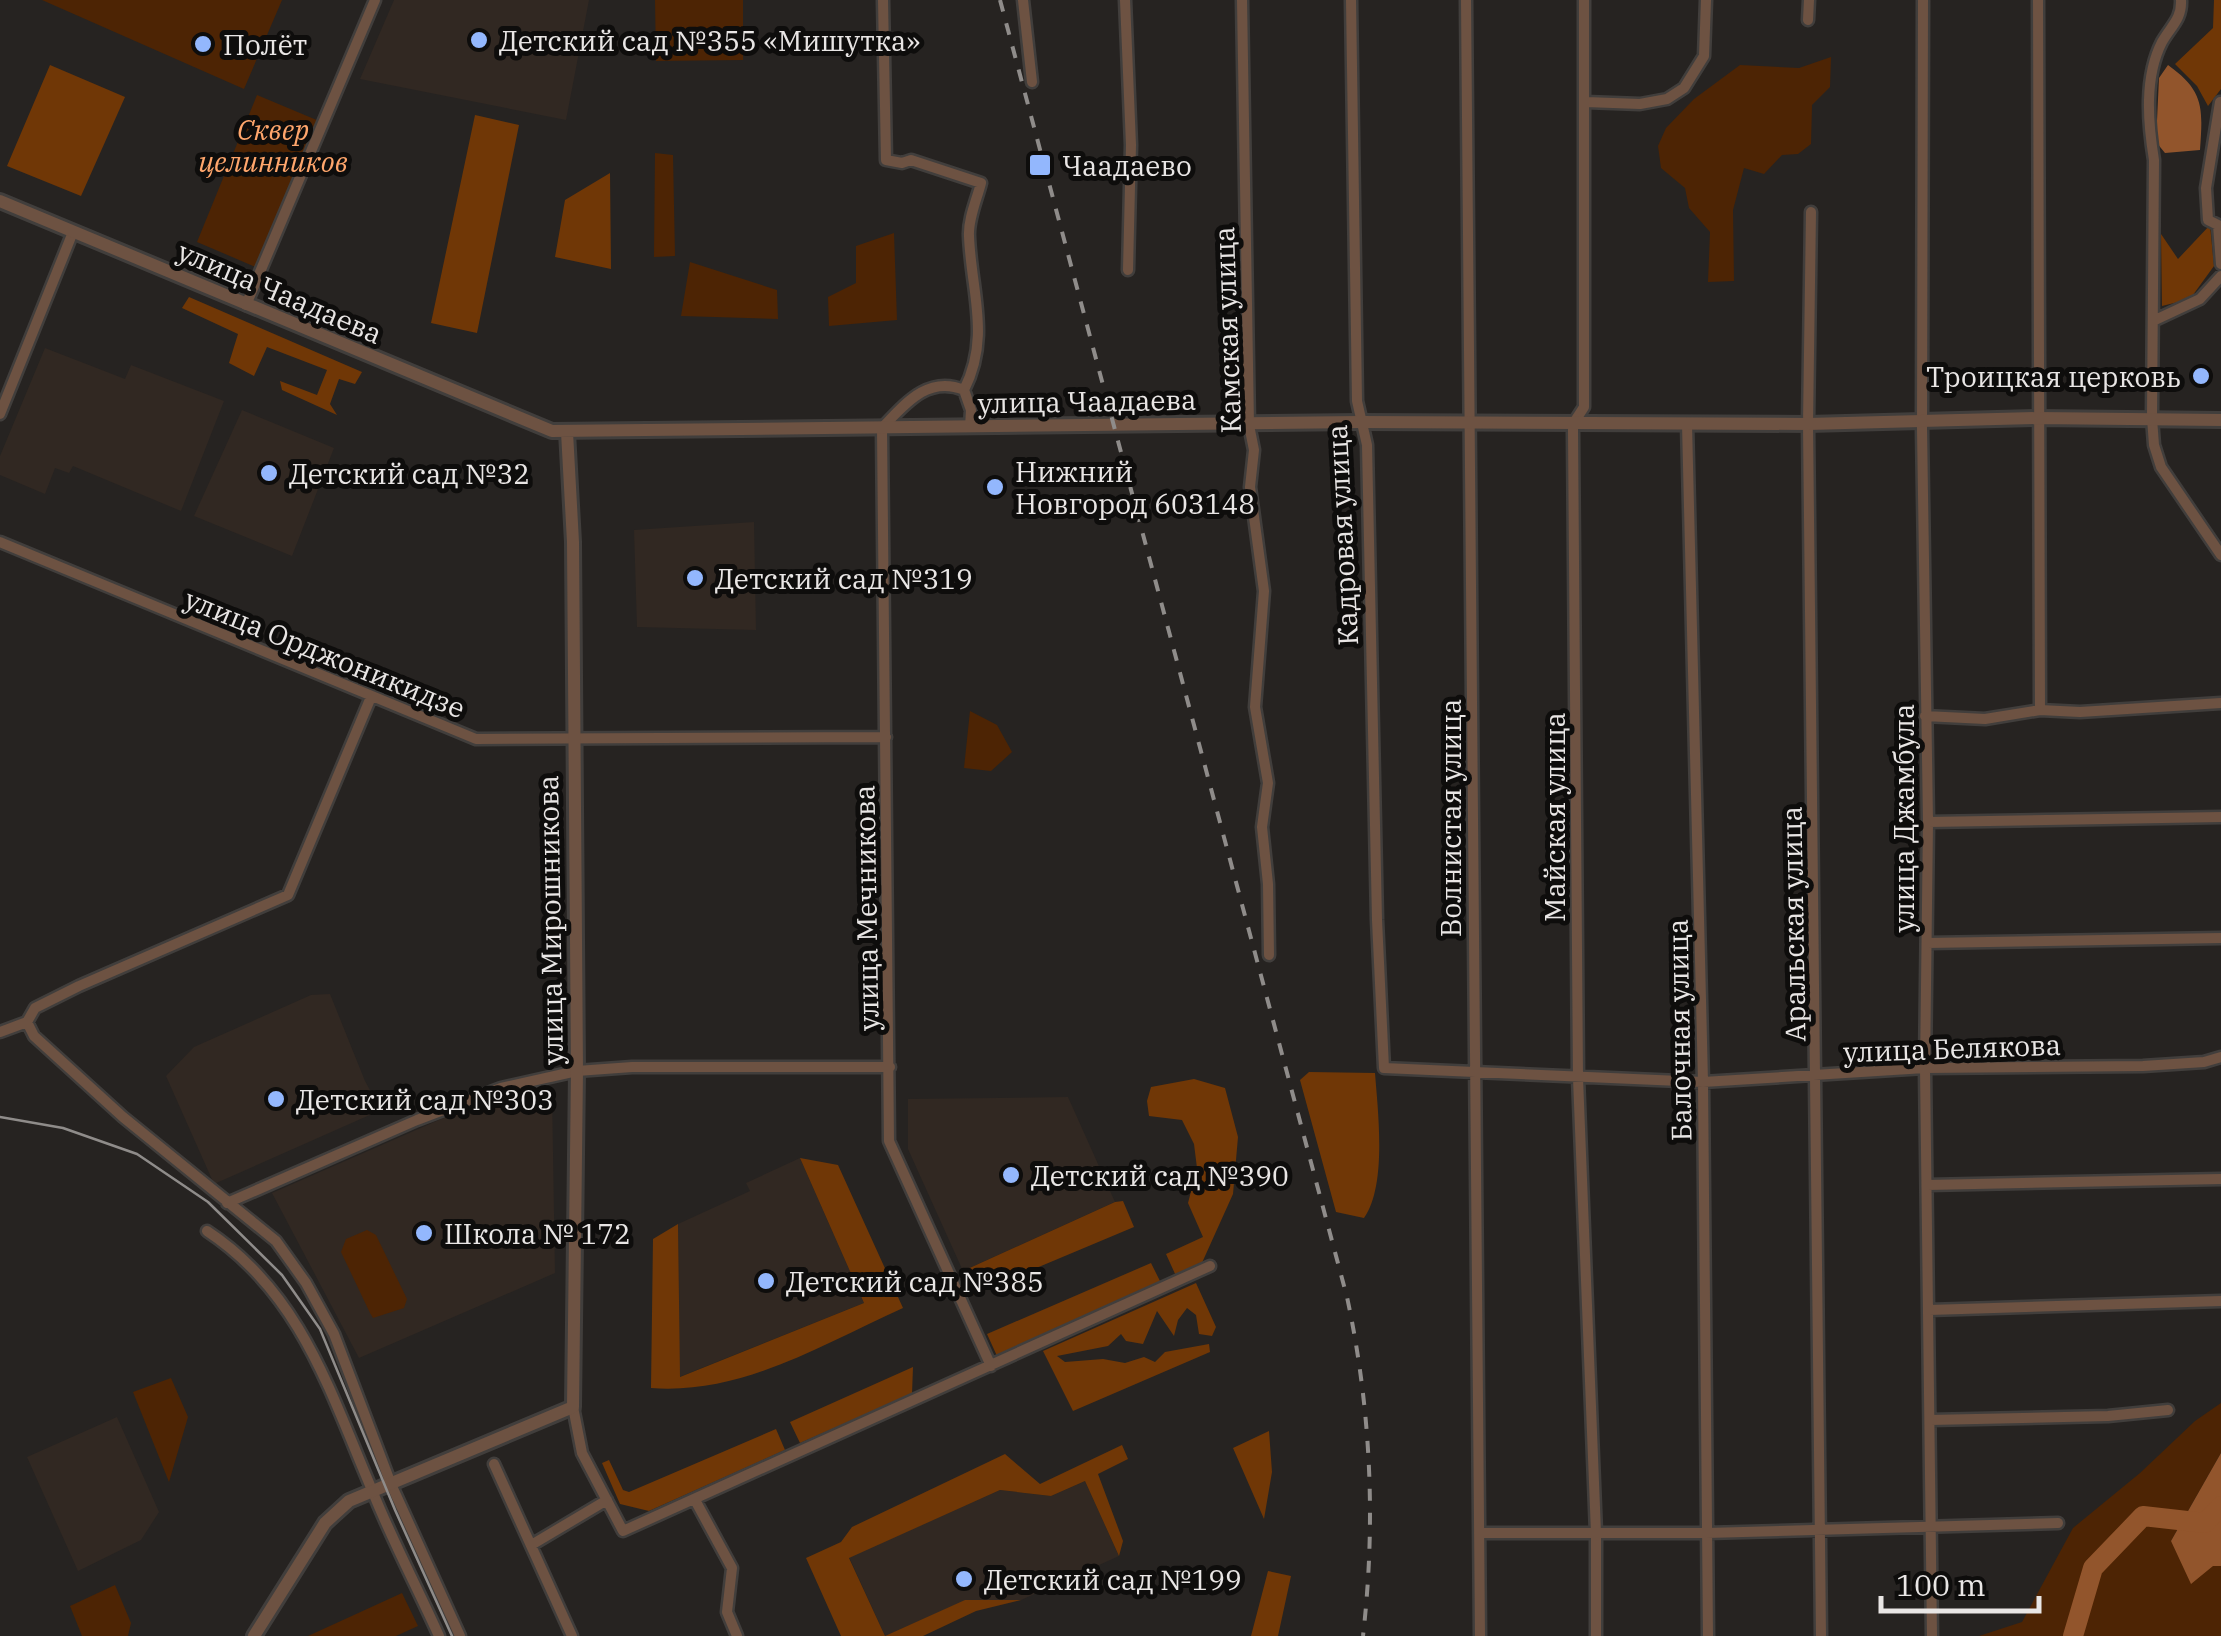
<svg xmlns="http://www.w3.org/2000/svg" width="2221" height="1636" font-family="'IBM Plex Serif',serif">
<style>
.built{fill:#312822}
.green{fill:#4d2404}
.forest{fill:#703706}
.water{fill:#92552c}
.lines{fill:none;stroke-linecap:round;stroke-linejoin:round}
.river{stroke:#92552c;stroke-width:20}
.minor-casing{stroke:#413e3c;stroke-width:15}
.tertiary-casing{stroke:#413e3c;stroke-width:18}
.minor{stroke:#6d5242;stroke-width:10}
.tertiary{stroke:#6d5242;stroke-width:12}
.tram{stroke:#8f8c8a;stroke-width:2.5}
.rail{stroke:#8f8c8a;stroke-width:4;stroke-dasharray:12 12;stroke-linecap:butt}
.poi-dot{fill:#93b7fd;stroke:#0e0d0c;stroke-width:4}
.labels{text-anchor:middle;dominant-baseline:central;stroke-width:10;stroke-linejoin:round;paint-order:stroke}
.poi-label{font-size:28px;fill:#e9e6e5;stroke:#0e0d0c;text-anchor:start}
.park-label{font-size:28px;font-style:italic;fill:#ffa66c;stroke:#0e0d0c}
.street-label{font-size:28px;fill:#e9e6e5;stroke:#0e0d0c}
</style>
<rect width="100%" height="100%" fill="#262321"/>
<path class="built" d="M394,0H589L566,120L360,79Z
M45,348L125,379L131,365L224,401L181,511L73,466L69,473L55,468L45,494L0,475V456Z
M242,410L334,448L292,556L194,516Z
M754,522L756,630L637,627L634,530Z
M330,994L365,1081L381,1110L214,1184L166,1076L194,1047L311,995Z
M552,1092L555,1273L359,1358L272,1193L496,1095Z
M1068,1097L1115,1202L963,1271L908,1149V1099Z
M800,1158L864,1303L679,1377L678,1224L750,1191L746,1183Z
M117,1417L159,1512L141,1540L78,1571L27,1457Z
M1085,1481L1119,1556L1021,1600L965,1601L885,1636L849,1557L1000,1490L1051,1496Z"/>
<path class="green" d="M42,0H282L244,89Z
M655,0H743V60L656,61Z
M1831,57L1830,87L1812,105L1811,144L1798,154L1782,155L1764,174L1744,168L1733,210L1734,281L1708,282L1710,232L1689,208L1685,188L1661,168L1658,146L1666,128L1694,99L1740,65L1799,68Z
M257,95L319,121L258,268L197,242Z
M655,153L673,155L675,256L654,257Z
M894,233L897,320L829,326L828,297L856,283V246Z
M690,262L777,290L778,319L681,316Z
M970,711L997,725L1012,752L991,771L964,768Z
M367,1230L376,1235L407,1299L404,1308L373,1318L370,1313L341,1252L346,1239Z
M171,1378L188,1417L169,1482L133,1392Z
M2221,1403V1453L2171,1541L2213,1566H2221V1636H1979L2022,1622L2073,1528L2140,1473L2195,1421Z
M115,1585L131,1623L128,1636H82L70,1606Z
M402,1593L418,1626L396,1636H308Z"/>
<path class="forest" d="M2214,0H2221V89L2208,106L2197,86L2175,64L2213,28Z
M50,65L125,97L81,196L7,166Z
M475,115L519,125L477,333L431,323Z
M610,173L611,269L555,257L565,200Z
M2210,225L2214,266L2190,299L2162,306L2161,234L2178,259Z
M189,297L362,372L355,384L339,379L330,404L337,415L282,390L280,381L317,395L327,370L267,347L254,376L229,363L238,334L182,308Z
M1309,1072L1375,1073C1378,1113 1387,1185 1364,1218L1336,1212L1300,1080Z
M1194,1079L1225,1088L1238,1137L1233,1194L1201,1265L1176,1276L1166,1254L1203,1237L1188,1203L1197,1168L1194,1144L1182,1120L1149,1116L1147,1101L1151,1087Z
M800,1158L838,1165L903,1308C823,1344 742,1395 651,1388L653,1239L678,1224L680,1377L864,1303Z
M1123,1201L1134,1227L972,1295L963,1271L1115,1202Z
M1151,1263L1161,1283L997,1356L987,1334Z
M1196,1283L1216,1327L1212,1336L1199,1334L1196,1315L1187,1308L1178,1320L1174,1336L1157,1311L1143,1344L1126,1341L1121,1334L1108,1346L1057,1356L1065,1362L1103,1359L1125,1363L1144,1357L1155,1362L1165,1352L1209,1344L1210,1352L1073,1411L1043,1351Z
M913,1367L912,1394L800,1443L790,1422Z
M776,1429L785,1450L649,1511L620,1504L602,1463L609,1460L623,1490L629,1492Z
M1269,1431L1272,1472L1264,1519L1233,1448Z
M1122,1445L1128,1459L1098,1474L1123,1541L1119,1556L1085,1481L1051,1496L1000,1490L849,1558L885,1636L965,1600H1021L976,1611L923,1636H841L806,1558L841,1542L852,1527L1005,1454L1040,1484Z
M1268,1571L1291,1576L1278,1636H1251Z"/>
<path class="water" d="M2168,65C2204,91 2203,107 2200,150L2165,153L2156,142L2159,78Z
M2221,1453V1566H2213L2191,1584L2171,1541Z"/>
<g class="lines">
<path class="river" d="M2073,1636L2093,1568L2143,1516L2205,1523L2221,1506"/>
<g class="minor-casing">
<path id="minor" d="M883,0L886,160L902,163L911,160L981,183C977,199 968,219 969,236C971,291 991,337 964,390
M1023,0L1032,82
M1125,0L1131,145L1128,270
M1242,0L1249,425L1254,450L1250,487L1264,591L1255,707L1268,783L1262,827L1268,884L1269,955
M1351,0L1357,401L1367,445L1377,920L1384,1068L1703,1082L1925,1068L2143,1066L2204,1062L2221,1057
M1466,0L1480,1636
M1584,0V407L1573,424V431L1578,1078L1596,1533V1636
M1923,0L1922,428L1928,822L1925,1068L1932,1636
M2038,0L2040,710
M2181,0C2182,19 2171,26 2162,42C2144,77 2148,123 2154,160L2152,418L2154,445L2161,467L2221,555
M1808,20L1809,0
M1586,102L1640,104L1667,99L1684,88L1704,56L1706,0
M2220,102L2206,188L2208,220L2218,225L2221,264
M1811,212L1808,424L1821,1636
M246,305L375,0
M2153,321L2200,299L2221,276
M0,414L73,232
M1687,424L1703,1082L1708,1636
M970,427L971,410L964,390C928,375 905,404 882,428L889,1141L991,1366
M0,542L476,739L886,737
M1925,716L1985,719L2040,710L2080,712L2221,703
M1928,822L2221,817
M1927,943L2221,938
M27,1022L34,1036L123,1117L276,1241L306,1283L334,1334L391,1484L460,1636
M0,1032L27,1022L35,1008L79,986L288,895L371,697
M1927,1185L2221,1179
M227,1203L417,1120L501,1088L577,1071L632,1067H890
M207,1231C301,1293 330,1392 372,1490C392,1540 417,1587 439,1636
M1929,1310L2221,1301
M573,1407L582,1453L623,1531L1210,1266
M1930,1420L2108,1416L2168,1410
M494,1464L572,1636
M695,1500L732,1568L727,1612L737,1636
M1479,1533H1707L2058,1523
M533,1544L607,1500"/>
</g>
<g class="tertiary-casing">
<path id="tertiary" d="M0,201L552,431L1360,422L1808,424L2037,418L2221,420
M254,1636L325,1523L349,1501L573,1407L577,1071L573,542L567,432"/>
</g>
<use href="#minor" class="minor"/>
<use href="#tertiary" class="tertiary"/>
<path class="tram" d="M0,1117L63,1128L137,1154L208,1202L282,1275L320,1329L395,1510L452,1636"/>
<path class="rail" d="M1000,0L1347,1297C1371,1409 1376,1522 1363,1636"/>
</g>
<g class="poi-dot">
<circle cx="479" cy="40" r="10"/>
<circle cx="203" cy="44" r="10"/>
<rect x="1028" y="153" width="24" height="24" rx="5"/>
<circle cx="2201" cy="376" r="10"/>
<circle cx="269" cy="473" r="10"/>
<circle cx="995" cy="487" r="10"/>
<circle cx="695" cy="578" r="10"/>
<circle cx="276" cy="1099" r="10"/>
<circle cx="1011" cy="1175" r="10"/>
<circle cx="424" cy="1233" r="10"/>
<circle cx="766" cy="1281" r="10"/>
<circle cx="964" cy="1579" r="10"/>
</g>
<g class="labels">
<g class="poi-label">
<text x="499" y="40">Детский сад №355 «Мишутка»</text>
<text x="223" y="44">Полёт</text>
<text x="1062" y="165">Чаадаево</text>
<text x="2181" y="376" text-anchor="end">Троицкая церковь</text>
<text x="1015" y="471">Нижний<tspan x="1015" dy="32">Новгород 603148</tspan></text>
<text x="289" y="473">Детский сад №32</text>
<text x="715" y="578">Детский сад №319</text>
<text x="296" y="1099">Детский сад №303</text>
<text x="1031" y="1175">Детский сад №390</text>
<text x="444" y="1233">Школа № 172</text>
<text x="786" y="1281">Детский сад №385</text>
<text x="984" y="1579">Детский сад №199</text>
</g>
<g class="park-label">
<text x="273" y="129">Сквер<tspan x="273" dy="32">целинников</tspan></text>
</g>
<g class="street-label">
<text transform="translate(280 292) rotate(23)">улица Чаадаева</text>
<text transform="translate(1227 330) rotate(-92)">Камская улица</text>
<text transform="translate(1087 401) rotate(-1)">улица Чаадаева</text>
<text transform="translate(1342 535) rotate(-93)">Кадровая улица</text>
<text transform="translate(325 653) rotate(22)">улица Орджоникидзе</text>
<text transform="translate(1554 817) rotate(-90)">Майская улица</text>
<text transform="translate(1450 818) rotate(-90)">Волнистая улица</text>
<text transform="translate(1903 818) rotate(-90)">улица Джамбула</text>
<text transform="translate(866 908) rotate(-91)">улица Мечникова</text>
<text transform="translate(550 920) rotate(-91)">улица Мирошникова</text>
<text transform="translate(1793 924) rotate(-91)">Аральская улица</text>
<text transform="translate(1679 1030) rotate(-91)">Балочная улица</text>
<text transform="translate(1952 1048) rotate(-2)">улица Белякова</text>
</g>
</g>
<path d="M1881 1596v15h158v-15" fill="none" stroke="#e9e6e5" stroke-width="5"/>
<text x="1896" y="1596" font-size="30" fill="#e9e6e5" stroke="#0e0d0c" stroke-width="8" paint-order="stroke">100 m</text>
</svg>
